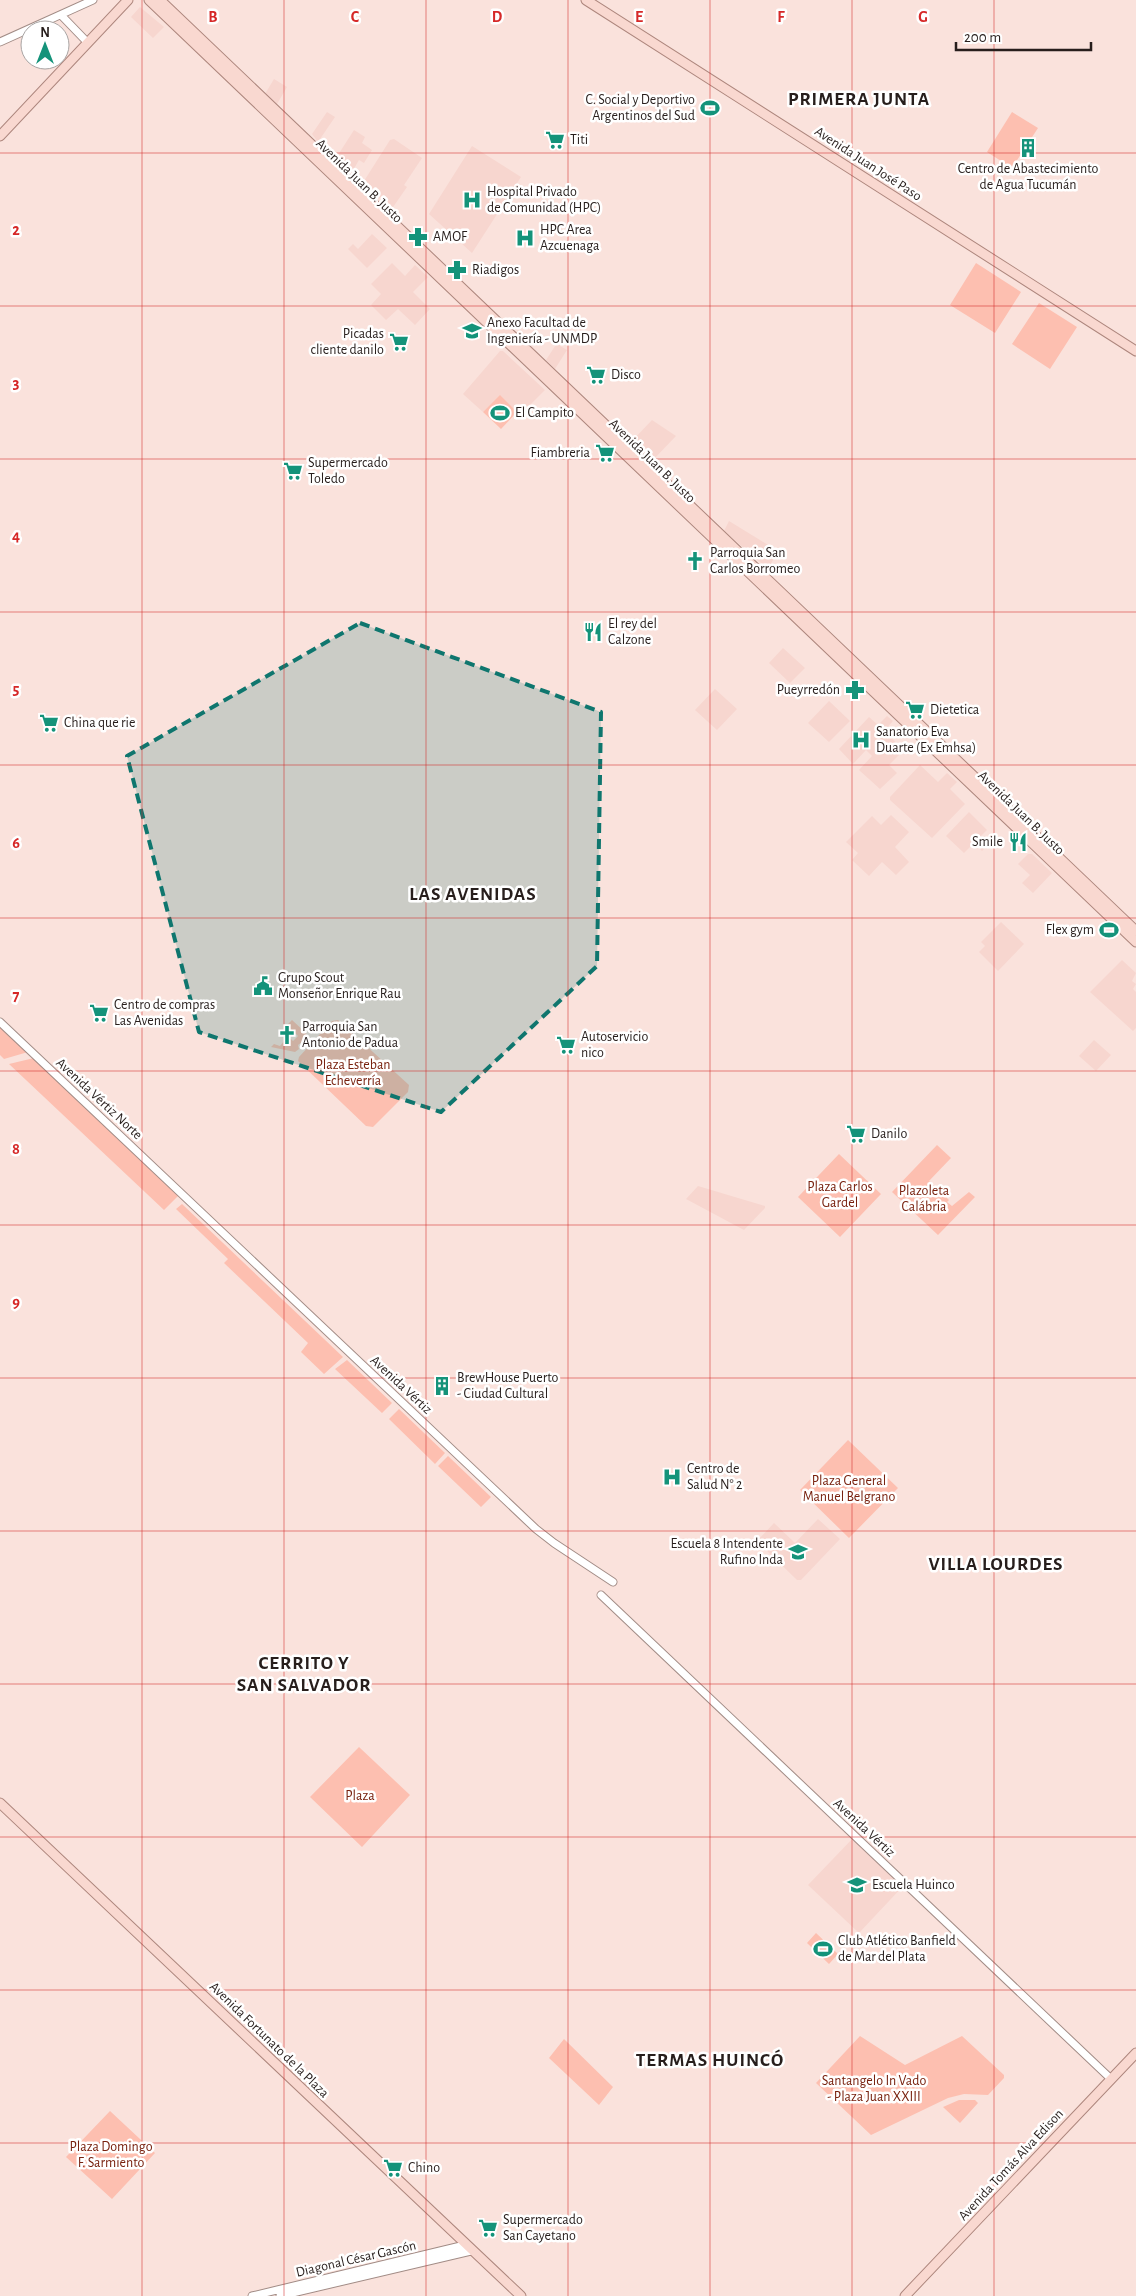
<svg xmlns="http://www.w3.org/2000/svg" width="1136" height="2296" font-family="'Alegreya Sans',sans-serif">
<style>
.built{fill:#f7d6cf}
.green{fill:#fdbfb0}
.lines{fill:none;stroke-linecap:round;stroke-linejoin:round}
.minor-casing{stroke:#a28c86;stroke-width:9}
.major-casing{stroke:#ad867d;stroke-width:11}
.minor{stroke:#fff;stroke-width:7}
.major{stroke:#f9d8d0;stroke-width:9}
.marked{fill:#0f766e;fill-opacity:0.2;stroke:#0f766e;stroke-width:4;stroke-dasharray:10 6;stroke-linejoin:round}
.grid{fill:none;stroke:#d62828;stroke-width:1;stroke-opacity:0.55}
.labels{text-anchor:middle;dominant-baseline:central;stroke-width:5;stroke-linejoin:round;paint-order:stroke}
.poi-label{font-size:14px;fill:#271e1c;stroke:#fff;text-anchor:start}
.street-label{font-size:14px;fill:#271e1c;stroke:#fff}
.park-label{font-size:14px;fill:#78210e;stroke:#fff}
.district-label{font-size:19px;font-weight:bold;letter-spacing:1px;fill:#271e1c;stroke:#fff}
.grid-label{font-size:16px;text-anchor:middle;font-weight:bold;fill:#d62828;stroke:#fff;stroke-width:5;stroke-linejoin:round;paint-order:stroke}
</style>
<rect width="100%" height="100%" fill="#fae2dc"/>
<path class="built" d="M140,7L164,27L153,38L131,17Z
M274,79L287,87L277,104L265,94Z
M327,112L335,117L318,142L312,134Z
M354,130L365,137L362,143L372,150L364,163L359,160L352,172L336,158Z
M394,139L422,158L404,185L407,187L391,210L365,184L364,181L390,140Z
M472,146L521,177L472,253L429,214Z
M372,234L387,248L367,268L348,249L353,244L358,249Z
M392,263L405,276L415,265L428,277L413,292L430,309L415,325L398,309L386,320L371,305L381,294L371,284Z
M563,334L566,336L560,346L567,350L555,369L546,360Z
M500,351H503L545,390L520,415L500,396L483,412L463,394Z
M652,420L676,436L652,461L632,441Z
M729,521L778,551L768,569L724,531Z
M783,648L805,668L790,683L769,663Z
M715,689L737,709L717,730L695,710Z
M829,701L850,721L829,742L808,723Z
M887,716L893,721L884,731L904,750L889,765L897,773L880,789L859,770L872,756L866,750L853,764L839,749L869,717L878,725Z
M920,765L938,782L947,773L957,782L950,789L965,804L932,838L890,800V797Z
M969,812L987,830L979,838L987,846L982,851L974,843L964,853L946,836Z
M891,815L909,832L895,847L909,862L896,875L882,862L869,876L852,860L858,853L846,842L872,816L881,825Z
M1028,854H1032L1052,873L1033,893L1022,883L1030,875L1018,864Z
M1001,922L1024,944L998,971L979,952L985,946L981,942Z
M1122,960L1136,973L1132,981L1136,984L1133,989L1136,992V1028L1133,1031L1090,992Z
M1094,1040L1111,1055L1096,1071L1079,1056Z
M698,1186L765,1206V1208L744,1230L686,1199Z
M818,1519L840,1539L801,1580H797L757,1541L774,1523L795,1543Z
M855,1836L905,1884L859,1933L808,1885Z"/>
<path class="green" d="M1012,112L1038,128L1012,168L987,152Z
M976,263L1021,292L995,333L950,305Z
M1039,303L1077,327L1050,369L1012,344Z
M500,395L517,412L501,429L483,412Z
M292,1020L306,1033L308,1038L298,1045L299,1049L295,1052L271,1047L274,1044L280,1046L288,1036L293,1041L298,1036L287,1025Z
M338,1020L409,1085L408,1092L373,1127L366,1126L298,1061L299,1057L332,1021Z
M0,1026L28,1052L4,1059L0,1055Z
M34,1058L179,1195L164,1210L9,1064Z
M937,1145L951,1158L929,1181L949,1200L947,1202L952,1206L969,1192L975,1197L938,1235L892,1192Z
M839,1154L881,1194L840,1237L798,1197Z
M182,1204L343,1357L324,1374L301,1352L308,1343L224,1263L228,1259L176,1209Z
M347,1360L392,1403L382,1413L335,1369Z
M399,1409L445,1453L435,1464L389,1419Z
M848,1440L898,1488L849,1538L800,1490Z
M448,1456L491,1497L481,1507L438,1466Z
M359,1747L410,1795L362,1847L310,1797Z
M816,1933L838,1954L829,1964L807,1943Z
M860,2036L905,2065L962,2036L1004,2075V2078L988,2095L964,2094L948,2098L871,2135L816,2083Z
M564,2039L613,2087L599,2105L549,2058Z
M959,2100H975L978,2103L960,2123L943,2107Z
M110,2111L155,2153L112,2199L66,2157Z"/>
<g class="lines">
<g class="minor-casing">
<path id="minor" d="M61,15L88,43
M0,42L93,0
M0,1022L536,1529L554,1543L613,1582
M601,1595L1111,2079
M252,2296L465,2245
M280,2296L471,2251"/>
</g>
<g class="major-casing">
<path id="major" d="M149,0L1136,942
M160,0L1136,931
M586,0L1136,351
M0,136L128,0
M0,1803L521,2296
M905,2296L1136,2053"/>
</g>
<use href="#minor" class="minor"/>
<use href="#major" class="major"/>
</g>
<path class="marked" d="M360,623L601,712L597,966L441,1112L199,1032L127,756Z"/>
<path class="grid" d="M142,0V2296M284,0V2296M426,0V2296M568,0V2296M710,0V2296M852,0V2296M994,0V2296M0,153H1136M0,306H1136M0,459H1136M0,612H1136M0,765H1136M0,918H1136M0,1071H1136M0,1225H1136M0,1378H1136M0,1531H1136M0,1684H1136M0,1837H1136M0,1990H1136M0,2143H1136"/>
<defs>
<g id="stadium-bare" transform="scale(1.5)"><path d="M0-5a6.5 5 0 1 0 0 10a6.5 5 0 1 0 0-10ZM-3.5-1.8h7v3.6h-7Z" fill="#14937a" stroke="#fff" stroke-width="2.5" paint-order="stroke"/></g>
<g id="supermarket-bare" transform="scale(1.5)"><path d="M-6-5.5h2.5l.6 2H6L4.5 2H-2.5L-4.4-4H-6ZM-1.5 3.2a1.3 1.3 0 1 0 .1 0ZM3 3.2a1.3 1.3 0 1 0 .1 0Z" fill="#14937a" stroke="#fff" stroke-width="2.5" paint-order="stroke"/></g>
<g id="building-bare" transform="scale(1.5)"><path d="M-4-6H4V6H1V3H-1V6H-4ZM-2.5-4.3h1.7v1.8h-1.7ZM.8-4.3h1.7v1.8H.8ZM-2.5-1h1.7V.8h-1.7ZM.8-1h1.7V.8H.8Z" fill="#14937a" stroke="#fff" stroke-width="2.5" paint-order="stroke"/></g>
<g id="hospital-bare" transform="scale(1.5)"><path d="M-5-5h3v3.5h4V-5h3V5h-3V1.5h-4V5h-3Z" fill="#14937a" stroke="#fff" stroke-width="2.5" paint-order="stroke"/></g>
<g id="pharmacy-bare" transform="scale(1.5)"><path d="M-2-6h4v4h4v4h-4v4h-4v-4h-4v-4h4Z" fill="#14937a" stroke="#fff" stroke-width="2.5" paint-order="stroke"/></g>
<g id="university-bare" transform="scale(1.5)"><path d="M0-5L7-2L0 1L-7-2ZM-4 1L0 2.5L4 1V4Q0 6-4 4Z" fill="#14937a" stroke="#fff" stroke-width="2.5" paint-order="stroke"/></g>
<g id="church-bare" transform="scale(1.5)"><path d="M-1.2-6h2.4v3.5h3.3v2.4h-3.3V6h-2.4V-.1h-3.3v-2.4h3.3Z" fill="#14937a" stroke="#fff" stroke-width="2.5" paint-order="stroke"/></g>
<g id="restaurant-bare" transform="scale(1.5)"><path d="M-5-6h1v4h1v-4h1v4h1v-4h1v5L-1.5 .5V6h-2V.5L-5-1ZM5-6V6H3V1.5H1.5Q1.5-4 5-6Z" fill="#14937a" stroke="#fff" stroke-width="2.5" paint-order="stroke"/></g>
<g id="civic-bare" transform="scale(1.5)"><path d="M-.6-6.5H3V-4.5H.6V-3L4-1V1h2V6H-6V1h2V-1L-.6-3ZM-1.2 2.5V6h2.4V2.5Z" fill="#14937a" stroke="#fff" stroke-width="2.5" paint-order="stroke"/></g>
<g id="school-bare" transform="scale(1.5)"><path d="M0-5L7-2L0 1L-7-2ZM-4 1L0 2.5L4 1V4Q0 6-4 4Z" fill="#14937a" stroke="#fff" stroke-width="2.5" paint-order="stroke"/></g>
</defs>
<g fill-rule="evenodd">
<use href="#stadium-bare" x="710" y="108"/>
<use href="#supermarket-bare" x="555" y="140"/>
<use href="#building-bare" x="1028" y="148"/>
<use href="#hospital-bare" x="472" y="200"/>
<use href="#pharmacy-bare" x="418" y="237"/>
<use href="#hospital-bare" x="525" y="238"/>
<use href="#pharmacy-bare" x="457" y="270"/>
<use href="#university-bare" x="472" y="331"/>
<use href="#supermarket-bare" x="399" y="342"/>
<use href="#supermarket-bare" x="596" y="375"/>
<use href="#stadium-bare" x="500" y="413"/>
<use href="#supermarket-bare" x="605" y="453"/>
<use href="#supermarket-bare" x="293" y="471"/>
<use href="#church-bare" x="695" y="561"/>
<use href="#restaurant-bare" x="593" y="632"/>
<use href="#pharmacy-bare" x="855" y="690"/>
<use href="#supermarket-bare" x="915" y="710"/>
<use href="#supermarket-bare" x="49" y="723"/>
<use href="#hospital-bare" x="861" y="740"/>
<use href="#restaurant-bare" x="1018" y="842"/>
<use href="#stadium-bare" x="1109" y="930"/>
<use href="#civic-bare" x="263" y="986"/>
<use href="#supermarket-bare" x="99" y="1013"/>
<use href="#church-bare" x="287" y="1035"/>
<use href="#supermarket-bare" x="566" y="1045"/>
<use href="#supermarket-bare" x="856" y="1134"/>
<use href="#building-bare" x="442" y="1386"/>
<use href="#hospital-bare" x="672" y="1477"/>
<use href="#school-bare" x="798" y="1552"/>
<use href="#school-bare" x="857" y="1885"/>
<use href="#stadium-bare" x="823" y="1949"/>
<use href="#supermarket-bare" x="393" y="2168"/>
<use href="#supermarket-bare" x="488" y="2228"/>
</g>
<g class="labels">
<g class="poi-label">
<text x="695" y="100" text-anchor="end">C. Social y Deportivo<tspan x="695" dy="16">Argentinos del Sud</tspan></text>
<text x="570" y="140">Titi</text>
<text x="1028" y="169" text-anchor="middle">Centro de Abastecimiento<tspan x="1028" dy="16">de Agua Tucumán</tspan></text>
<text x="487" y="192">Hospital Privado<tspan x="487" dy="16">de Comunidad (HPC)</tspan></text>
<text x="540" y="230">HPC Area<tspan x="540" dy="16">Azcuenaga</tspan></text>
<text x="433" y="237">AMOF</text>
<text x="472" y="270">Riadigos</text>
<text x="487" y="323">Anexo Facultad de<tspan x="487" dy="16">Ingeniería - UNMDP</tspan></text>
<text x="384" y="334" text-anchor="end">Picadas<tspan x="384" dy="16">cliente danilo</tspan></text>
<text x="611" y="375">Disco</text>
<text x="515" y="413">El Campito</text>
<text x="590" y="453" text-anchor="end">Fiambreria</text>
<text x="308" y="463">Supermercado<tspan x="308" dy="16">Toledo</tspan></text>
<text x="710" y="553">Parroquia San<tspan x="710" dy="16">Carlos Borromeo</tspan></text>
<text x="608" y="624">El rey del<tspan x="608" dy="16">Calzone</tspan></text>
<text x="840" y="690" text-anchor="end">Pueyrredón</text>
<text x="930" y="710">Dietetica</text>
<text x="64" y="723">China que rie</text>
<text x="876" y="732">Sanatorio Eva<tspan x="876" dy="16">Duarte (Ex Emhsa)</tspan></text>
<text x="1003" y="842" text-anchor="end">Smile</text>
<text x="1094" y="930" text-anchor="end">Flex gym</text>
<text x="278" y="978">Grupo Scout<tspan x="278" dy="16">Monseñor Enrique Rau</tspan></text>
<text x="114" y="1005">Centro de compras<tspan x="114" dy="16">Las Avenidas</tspan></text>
<text x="302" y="1027">Parroquia San<tspan x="302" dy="16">Antonio de Padua</tspan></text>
<text x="581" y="1037">Autoservicio<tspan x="581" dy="16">nico</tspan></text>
<text x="871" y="1134">Danilo</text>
<text x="457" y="1378">BrewHouse Puerto<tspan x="457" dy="16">- Ciudad Cultural</tspan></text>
<text x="687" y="1469">Centro de<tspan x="687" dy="16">Salud N° 2</tspan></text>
<text x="783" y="1544" text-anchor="end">Escuela 8 Intendente<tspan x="783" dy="16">Rufino Inda</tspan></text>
<text x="872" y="1885">Escuela Huinco</text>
<text x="838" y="1941">Club Atlético Banfield<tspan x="838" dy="16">de Mar del Plata</tspan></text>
<text x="408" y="2168">Chino</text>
<text x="503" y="2220">Supermercado<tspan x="503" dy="16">San Cayetano</tspan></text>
</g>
<g class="street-label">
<text transform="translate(868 164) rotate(33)">Avenida Juan José Paso</text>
<text transform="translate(359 181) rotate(44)">Avenida Juan B. Justo</text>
<text transform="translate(652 461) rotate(44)">Avenida Juan B. Justo</text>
<text transform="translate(1021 813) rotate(44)">Avenida Juan B. Justo</text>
<text transform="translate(99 1099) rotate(43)">Avenida Vértiz Norte</text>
<text transform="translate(401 1385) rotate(43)">Avenida Vértiz</text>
<text transform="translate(864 1828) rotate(43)">Avenida Vértiz</text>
<text transform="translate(269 2040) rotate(44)">Avenida Fortunato de la Plaza</text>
<text transform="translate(1011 2165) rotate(-47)">Avenida Tomás Alva Edison</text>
<text transform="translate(356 2259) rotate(-13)">Diagonal César Gascón</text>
</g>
<g class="park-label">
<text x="353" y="1065">Plaza Esteban<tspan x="353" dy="16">Echeverría</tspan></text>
<text x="840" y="1187">Plaza Carlos<tspan x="840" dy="16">Gardel</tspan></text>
<text x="924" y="1191">Plazoleta<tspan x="924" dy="16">Calábria</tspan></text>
<text x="849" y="1481">Plaza General<tspan x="849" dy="16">Manuel Belgrano</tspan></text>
<text x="360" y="1796">Plaza</text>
<text x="874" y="2081">Santangelo In Vado<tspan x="874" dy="16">- Plaza Juan XXIII</tspan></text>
<text x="111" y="2147">Plaza Domingo<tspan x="111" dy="16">F. Sarmiento</tspan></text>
</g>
<g class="district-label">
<text x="859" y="99">PRIMERA JUNTA</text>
<text x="473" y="894">LAS AVENIDAS</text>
<text x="996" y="1564">VILLA LOURDES</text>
<text x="304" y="1663">CERRITO Y<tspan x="304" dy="22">SAN SALVADOR</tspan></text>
<text x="710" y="2060">TERMAS HUINCÓ</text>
</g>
</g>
<g class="grid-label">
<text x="213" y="22">B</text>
<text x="355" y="22">C</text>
<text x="497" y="22">D</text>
<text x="639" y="22">E</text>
<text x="781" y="22">F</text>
<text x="923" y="22">G</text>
<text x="16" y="235">2</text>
<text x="16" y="388">3</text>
<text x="16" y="541">4</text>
<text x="16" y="694">5</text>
<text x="16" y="848">6</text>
<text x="16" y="1001">7</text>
<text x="16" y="1154">8</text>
<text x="16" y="1307">9</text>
</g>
<g transform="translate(45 45)"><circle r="24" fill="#ffffff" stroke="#a9a5a4"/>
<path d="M0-4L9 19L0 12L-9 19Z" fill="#14937a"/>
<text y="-8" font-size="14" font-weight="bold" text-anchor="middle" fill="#271e1c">N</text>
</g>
<path d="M956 42v8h135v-8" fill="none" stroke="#271e1c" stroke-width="2.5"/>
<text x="964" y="42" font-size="15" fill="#271e1c" stroke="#ffffff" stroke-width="4" paint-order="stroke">200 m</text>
</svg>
